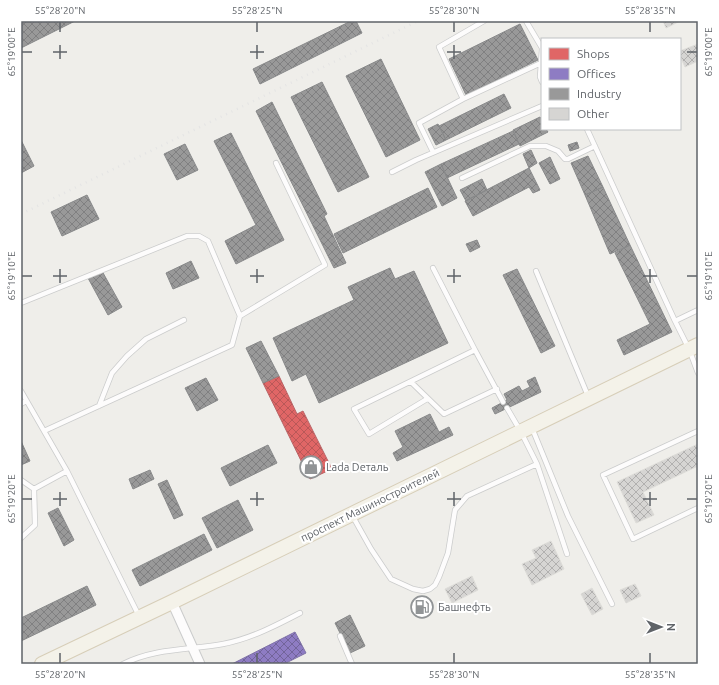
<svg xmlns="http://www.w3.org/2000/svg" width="719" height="685" font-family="Ubuntu,sans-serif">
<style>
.shops{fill:url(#shops-cross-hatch);stroke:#b96567}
.offices{fill:url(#offices-cross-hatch);stroke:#8074a8}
.industry{fill:url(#industry-cross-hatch);stroke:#88898a}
.building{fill:url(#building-cross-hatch);stroke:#deddd9}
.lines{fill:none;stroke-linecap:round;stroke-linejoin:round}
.lane-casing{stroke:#cbcccc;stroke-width:6}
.street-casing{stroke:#cbcccc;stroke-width:11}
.primary-casing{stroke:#d7ceb8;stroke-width:16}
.lane{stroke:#fdfcfc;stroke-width:4.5}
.street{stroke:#fdfcfc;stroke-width:9}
.primary{stroke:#f4f2e9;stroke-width:14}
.rail{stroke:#e4e4e4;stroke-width:2.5;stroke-dasharray:1 5;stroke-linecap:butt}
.ticks{fill:none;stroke:#5f6368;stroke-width:1.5}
.labels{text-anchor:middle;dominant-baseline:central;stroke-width:4;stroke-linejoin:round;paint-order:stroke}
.poi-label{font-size:11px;fill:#5f6368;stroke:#fff;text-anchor:start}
.street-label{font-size:11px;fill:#5f6368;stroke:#fff}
.neatline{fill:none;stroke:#5f6368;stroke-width:1.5}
.ticks-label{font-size:10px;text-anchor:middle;fill:#5f6368}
</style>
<defs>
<pattern id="shops-cross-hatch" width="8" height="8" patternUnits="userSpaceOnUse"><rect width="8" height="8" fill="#e06666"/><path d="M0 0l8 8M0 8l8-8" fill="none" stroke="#b95858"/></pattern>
<pattern id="offices-cross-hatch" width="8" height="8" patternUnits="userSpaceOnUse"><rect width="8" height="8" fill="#8e7cc3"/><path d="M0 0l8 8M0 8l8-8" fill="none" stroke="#72649a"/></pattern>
<pattern id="industry-cross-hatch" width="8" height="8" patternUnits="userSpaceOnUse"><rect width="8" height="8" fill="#999"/><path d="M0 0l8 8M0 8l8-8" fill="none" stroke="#808081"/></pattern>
<pattern id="building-cross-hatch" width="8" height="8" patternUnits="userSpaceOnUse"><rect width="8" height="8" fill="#d6d5d3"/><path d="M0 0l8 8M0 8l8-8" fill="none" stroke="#b1b0af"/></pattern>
</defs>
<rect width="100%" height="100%" fill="#efeeea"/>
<path class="shops" d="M279,376L297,414L303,411L332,469L310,479L263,383Z
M424,600L427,606L419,609L416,604Z"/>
<path class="offices" d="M295,632L306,653L284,664H232Z"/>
<path class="industry" d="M21,21H75L21,48Z
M351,21H356L362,33L260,84L253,69Z
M520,24L538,60L466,95L449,59Z
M381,59L420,140L386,157L346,76Z
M322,82L369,177L338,192L291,97Z
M504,94L511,108L446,140L439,126Z
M272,102L327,214L324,216L346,263L334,268L256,111Z
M540,117L542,120V129H546L548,132L520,146L513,130Z
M438,124L446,140L436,145L428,129Z
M513,131L519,144L447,178L441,164Z
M231,133L284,240L236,264L225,241L256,225L214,141Z
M21,140L34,166L21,173Z
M577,142L579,148L570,151L568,145Z
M185,144L198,170L177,180L164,154Z
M531,150L537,163L529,168L523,154Z
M588,156L603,187L585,195L571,163Z
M550,157L560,179L550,184L539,163Z
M441,164L457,198L442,206L425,172Z
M529,168L540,190L533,193L529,187L473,216L465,201Z
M482,179L487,190L466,201L460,190Z
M603,187L630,245L610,254L585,195Z
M428,188L437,207L343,253L334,234Z
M87,195L99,219L62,236L51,212Z
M477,240L480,247L470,252L466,244Z
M630,245L672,332L624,355L617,340L650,324L615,253Z
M191,261L199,278L173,289L166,273Z
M390,268L395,279L414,271L448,343L319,403L306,374L292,381L273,338L354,300L348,287Z
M517,269L555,346L541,353L503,275Z
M102,271L122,307L108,315L88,278Z
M261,341L279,376L263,383L246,348Z
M535,377L541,392L495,414L492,408L507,400L504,394L519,386L522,391L530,387L527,381Z
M206,378L218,400L197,411L185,388Z
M430,414L439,432L449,427L453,435L397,461L393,453L403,447L395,431Z
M21,441L30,461L21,465Z
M268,445L277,463L230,486L221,468Z
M150,470L154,479L133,489L129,479Z
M167,480L183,515L174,519L158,484Z
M238,500L253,530L217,548L202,518Z
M58,508L74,540L64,546L48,513Z
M204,534L212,550L140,586L132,570Z
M87,586L96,605L21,641V618Z
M350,615L365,646L350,653L335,623Z"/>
<path class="building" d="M663,21H680L666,28Z
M698,44V61L685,67L680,56V51Z
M698,444V466L643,492L654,515L636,523L617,482Z
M551,541L564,569L532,585L522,564L536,558L532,550Z
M472,576L478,590L452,603L445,589Z
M635,584L641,596L626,603L620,590Z
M592,588L603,609L592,615L581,594Z"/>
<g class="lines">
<g class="lane-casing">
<path id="lane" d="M484,21L439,47L463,99L541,63
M526,21L542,48
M542,49L540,77L542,82
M587,129L675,321L689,349L698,373
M433,152L419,123L463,99
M392,172L416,160L542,106
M462,178L530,146H546L558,151L565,159H568L595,146
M433,268L475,350
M536,271L588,396
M21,303L187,236H199L208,241L240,316L232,345L44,431
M240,316L325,265L276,163
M675,321L698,310
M411,382L444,414L497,389
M21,391L67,471L139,616
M427,399L369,434L354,409L475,350L503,402
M21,404L26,401
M99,406L112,373L127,356L146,339L184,320
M507,408L521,432L537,464L567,554
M532,428L568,516L612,604
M698,431L603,475L633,539L698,508
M21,480L34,489
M352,515L371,549L391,579L413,589L423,591L430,589L435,585L439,577L448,553L455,510L467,496L537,464
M21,538L35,525L34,489L67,471
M340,636L352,664
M123,664C155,648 189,650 223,644C250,639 275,626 300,613"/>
</g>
<g class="street-casing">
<path id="street" d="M172,602L200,664"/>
</g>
<g class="primary-casing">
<path id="primary" d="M42,664L172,602L698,345"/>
</g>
<use href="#lane" class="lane"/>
<use href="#street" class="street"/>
<use href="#primary" class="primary"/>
<path class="rail" d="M21,214L418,21"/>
</g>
<path class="ticks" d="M60,22V32M257,22V32M454,22V32M650,22V32M60,45V59M257,45V59M454,45V59M22,52H32M53,52H67M250,52H264M447,52H461M687,52H697M60,269V283M257,269V283M454,269V283M650,269V283M22,276H32M53,276H67M250,276H264M447,276H461M643,276H657M687,276H697M60,492V506M257,492V506M454,492V506M650,492V506M22,499H32M53,499H67M250,499H264M447,499H461M643,499H657M687,499H697M60,653V663M257,653V663M454,653V663M650,653V663"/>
<defs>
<g id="shop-ring" transform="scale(1.15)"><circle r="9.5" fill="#fff" stroke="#919496" stroke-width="1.5"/><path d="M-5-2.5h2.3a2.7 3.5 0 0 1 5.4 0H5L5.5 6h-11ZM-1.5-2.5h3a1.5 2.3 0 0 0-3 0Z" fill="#919496"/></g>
<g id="fuel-ring" transform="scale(1.15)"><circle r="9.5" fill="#fff" stroke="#919496" stroke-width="1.5"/><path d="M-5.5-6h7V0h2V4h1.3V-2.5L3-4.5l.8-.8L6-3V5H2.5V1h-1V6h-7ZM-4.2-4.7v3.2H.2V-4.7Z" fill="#919496"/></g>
</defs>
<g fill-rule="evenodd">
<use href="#shop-ring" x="311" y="467"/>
<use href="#fuel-ring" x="422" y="607"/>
</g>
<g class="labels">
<g class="poi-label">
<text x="326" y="467">Lada Dеталь</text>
<text x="438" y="607">Башнефть</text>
</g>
<g class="street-label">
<text transform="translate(370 505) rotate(-26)">проспект Машиностроителей</text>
</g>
</g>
<rect width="719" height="685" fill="none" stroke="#ffffff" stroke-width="44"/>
<rect x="541" y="38" width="140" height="92" fill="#ffffff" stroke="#bfc1c3"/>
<rect x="549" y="48" width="20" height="12" fill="#e06666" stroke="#bfc1c3"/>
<text x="577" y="58" font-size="12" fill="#5f6368">Shops</text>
<rect x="549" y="68" width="20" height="12" fill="#8e7cc3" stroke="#bfc1c3"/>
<text x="577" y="78" font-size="12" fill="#5f6368">Offices</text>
<rect x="549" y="88" width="20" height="12" fill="#999999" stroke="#bfc1c3"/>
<text x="577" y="98" font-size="12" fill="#5f6368">Industry</text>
<rect x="549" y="108" width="20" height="12" fill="#d6d5d3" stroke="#bfc1c3"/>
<text x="577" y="118" font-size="12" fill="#5f6368">Other</text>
<g transform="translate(661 627) rotate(90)" stroke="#ffffff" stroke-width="3" paint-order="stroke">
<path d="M0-3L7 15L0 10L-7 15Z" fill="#5f6368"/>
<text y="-6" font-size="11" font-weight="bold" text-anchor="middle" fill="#5f6368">N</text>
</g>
<rect x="22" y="22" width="675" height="641" class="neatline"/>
<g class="ticks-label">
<text x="60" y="14">55°28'20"N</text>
<text x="257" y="14">55°28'25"N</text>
<text x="454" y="14">55°28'30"N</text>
<text x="650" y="14">55°28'35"N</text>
<text transform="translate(708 52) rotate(-90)" y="4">65°19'00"E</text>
<text transform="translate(11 52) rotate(-90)" y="4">65°19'00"E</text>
<text transform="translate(708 276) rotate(-90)" y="4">65°19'10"E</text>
<text transform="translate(11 276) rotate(-90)" y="4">65°19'10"E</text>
<text transform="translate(708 499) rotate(-90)" y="4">65°19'20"E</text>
<text transform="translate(11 499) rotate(-90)" y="4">65°19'20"E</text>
<text x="60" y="678">55°28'20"N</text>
<text x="257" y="678">55°28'25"N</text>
<text x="454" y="678">55°28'30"N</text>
<text x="650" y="678">55°28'35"N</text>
</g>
</svg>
